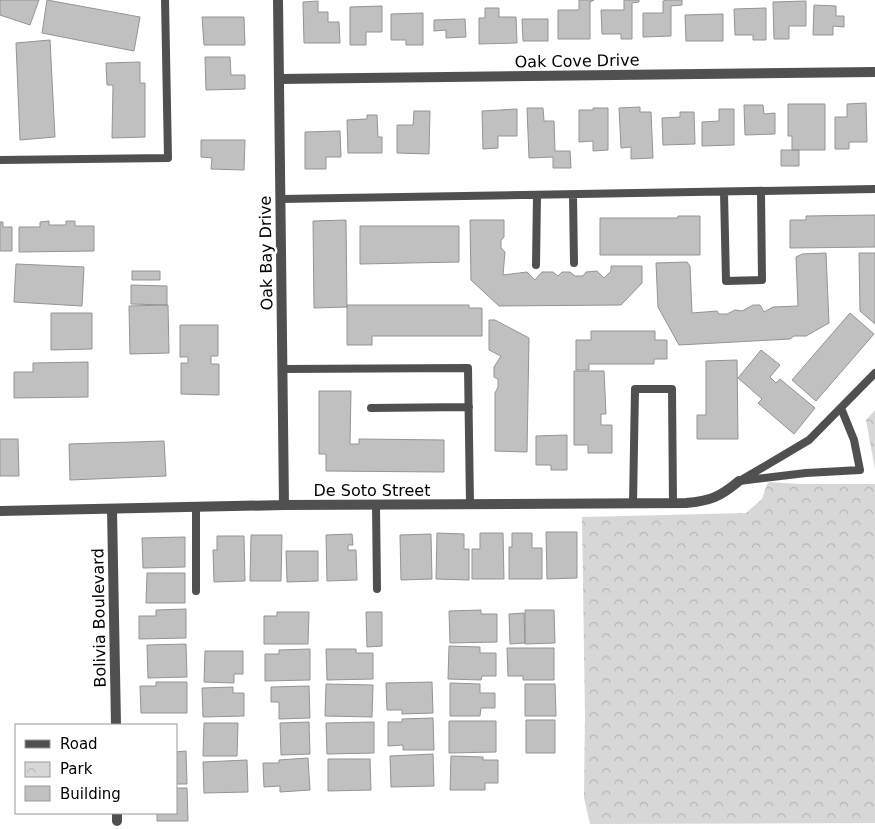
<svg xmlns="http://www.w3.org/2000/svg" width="875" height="829" font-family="'DejaVu Sans',sans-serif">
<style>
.park{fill:url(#park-crowns)}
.building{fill:#c0c0c0;stroke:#949494}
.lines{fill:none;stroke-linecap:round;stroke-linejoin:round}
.service{stroke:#505050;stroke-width:8}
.minor{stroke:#505050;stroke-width:10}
.labels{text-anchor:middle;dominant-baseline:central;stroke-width:5;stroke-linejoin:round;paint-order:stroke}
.street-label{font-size:16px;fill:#000;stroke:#fff}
</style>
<defs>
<pattern id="park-crowns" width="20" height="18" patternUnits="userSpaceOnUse" patternTransform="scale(1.25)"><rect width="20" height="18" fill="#d7d7d7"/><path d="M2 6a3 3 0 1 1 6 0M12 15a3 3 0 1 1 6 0" fill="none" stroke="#b7b7b7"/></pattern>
</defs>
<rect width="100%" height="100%" fill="#fff"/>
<path class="park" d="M875,410V469L866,420Z
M770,482L798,484H875V823L590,824L584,798L585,715L582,517L746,513L762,499L767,484Z"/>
<path class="building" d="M0,0H39L30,25L0,15Z
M47,0L140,17L134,51L42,33Z
M579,0H594L590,2V39H558V10H579Z
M624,0H639V2L632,3V39H621V34H602L601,10H624Z
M667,0H682V5L671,6V36L643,37V13H663V1Z
M318,1V12H328V22H339L340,43H304L303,2Z
M806,1V26H789V39H774L773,2Z
M814,5L836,6V16H844V27L833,26V35H813Z
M382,6V32H366V45H350V7Z
M485,8H499V17H516L517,43L479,44V18H485Z
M766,8V40H753V35H735L734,9Z
M423,13V45H406V40H391V14Z
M723,14V41H686L685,15Z
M202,17H244L245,45H204Z
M465,19L466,37L446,38V30L434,31V20Z
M522,19H548V41H523Z
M50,40L55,137L20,140L16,43Z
M205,57H230L231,75H245V89L206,90Z
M140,62V83H145V137L112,138L113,85H107L106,63Z
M866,103L867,142H849V149H835V117H847V104Z
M788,104H825V150H792V136H788Z
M744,105H763L764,114L775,113V134L745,135Z
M640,107V112H651L653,158L631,159V147L621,148L619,108Z
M527,108H543L544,121H554L555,151H570L571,168H553V157L529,158Z
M593,108H608V150L593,151V141L579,142V110H593Z
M517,109V136H498V148L483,149L482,111Z
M719,109H734V145L702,146V122L719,121Z
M414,111H430L429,154L397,153V125H413Z
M680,112H694L695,144L663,145L662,118L680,117Z
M367,115H377L378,137H382V153H348L347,120L367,119Z
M340,131L341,157H326V169H305V132Z
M201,140H245L244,170L211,169L212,158L201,157Z
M781,150H799V166H781Z
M875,215V247L790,248V220H806V216Z
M678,216H700V255H600V218H678Z
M346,220L347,307L314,308L313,221Z
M470,220H504V237L501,240V248L505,252L503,275L527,272L535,280L542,272H553L558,276L562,272H570L575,276H583L586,272L597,271L604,278L611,271V266H642V283L621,305L499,306L471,280Z
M49,221V225H66V221H75V226H94V251L19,252V227H40V222Z
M0,222H3V227H12V251H0Z
M360,226H459V262L360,264Z
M826,253L829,323L806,336H794L790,339L679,345L658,307L656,263L687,262L690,266L692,313L717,311L719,314H727L735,310L742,311L753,305H760L764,312L773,307L798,306L796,257L802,254Z
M859,253H875V324L860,311Z
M16,264L84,267L82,306L14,302Z
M132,271H160V280H132Z
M131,285L167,286V305L131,304Z
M168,305L169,353L130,354L129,306Z
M347,305H469V308H482V336H372V345H347Z
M51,313H92V349L51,350Z
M850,313L874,334L816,401L792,380Z
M489,320H495L529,338L527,452L495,451V393L498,387V379L494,377V367L501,356L489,350Z
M180,325H218V356H211V364H219V395L181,394V363H188V357H180Z
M591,331H655V340H667V359H654V364H589V370H576V340H591Z
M761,350L780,365L770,377L776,383L780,379L815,408L794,434L758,403L762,399L738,378Z
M737,360L738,439H697V415H706V361Z
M88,362V397L14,398V372H33V363Z
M574,371H604L606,414H601V425H612V453H588V445H574Z
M319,391H351L350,444H359V439L444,440V472L326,471V454H319Z
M567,435V470H551V465H536V436Z
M0,439H18L19,476H0Z
M164,441L166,476L70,480L69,444Z
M546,532H577V578L547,579Z
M437,533L464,534V549H469V580L436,579Z
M480,533H503L504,579H472V549H480Z
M512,533H532V548H542V579H509V547H512Z
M352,534L353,545H348V550H356L357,580L327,581L326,535Z
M431,534L432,579L401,580L400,535Z
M251,535H282L281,581H250Z
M217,536H244L245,581L214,582L213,550H217Z
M185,537V567L143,568L142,538Z
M286,551H318V581L287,582Z
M147,573H185V603H146Z
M186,609V638L139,639V616H156V610Z
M481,610V614H497V642L450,643L449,611Z
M525,610H554L555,643L525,644Z
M277,612H309L308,644H264V616H277Z
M366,612H382V646L367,647Z
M524,613L525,643L510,644L509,614Z
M186,644L187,677L148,678L147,645Z
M449,646L480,647V653H496V676H482L481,680L448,679Z
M507,648H554V680H523V676H508Z
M310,649V680L265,681V654H279V650Z
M326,649H356V653H373V679L327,680Z
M205,651H243V674H234V683L204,682Z
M156,682H187V713H141L140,686H156Z
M432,682L433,713L402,714V710H387L386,683Z
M450,683L480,684V693H495V708H481L480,716H450Z
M326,684L373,685L372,717L325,716Z
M525,684H555L556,716H525Z
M309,686L310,718L279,719V702H271V687Z
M233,687V693H244V716L203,717L202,688Z
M433,718L434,750H403V745L388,746V722H402V719Z
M526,720H555V753H526Z
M449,721H496V752L449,753Z
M309,722L310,754L281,755L280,723Z
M374,722V753L327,754L326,723Z
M204,723H238L237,756H203Z
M186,751L187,784H176V752Z
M433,754L434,786L391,787L390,756Z
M451,756L483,757V760H498V783H485V790H450Z
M308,758L310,790L280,792V786L264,787L263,763H279V760Z
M328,759H370L371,790L328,791Z
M247,760L248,792L204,793L203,762Z
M176,788H187L188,821H157V813H176Z"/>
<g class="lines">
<path class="service" d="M0,160L168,158L165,0
M724,193L726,281L762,280L761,192
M573,195L574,263
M280,199L875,189
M536,265L537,196
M282,369L468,368L470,504
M371,408L469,407
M743,479L809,440L875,373
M739,481L806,473L860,470L854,440L841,408
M633,504L635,389H672L673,503
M376,505L377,589
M196,507V591"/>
<path class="minor" d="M278,0L284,505
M279,79L875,72
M112,509L116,725
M0,511L284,505L686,503C710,501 720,497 739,481
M117,813V821"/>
</g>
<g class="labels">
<g class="street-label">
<text transform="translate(577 61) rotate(-1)">Oak Cove Drive</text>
<text transform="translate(266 253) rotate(-91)">Oak Bay Drive</text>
<text x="372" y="490">De Soto Street</text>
<text transform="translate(99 618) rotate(-91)">Bolivia Boulevard</text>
</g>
</g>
<rect x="15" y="724" width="162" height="90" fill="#ffffff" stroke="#999999"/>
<rect x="25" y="740" width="25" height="8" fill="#505050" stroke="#999999"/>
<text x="60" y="749" font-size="15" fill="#000000">Road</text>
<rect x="25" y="762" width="25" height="15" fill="url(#park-crowns)" stroke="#999999"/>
<text x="60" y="774" font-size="15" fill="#000000">Park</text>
<rect x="25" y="786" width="25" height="15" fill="#c0c0c0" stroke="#999999"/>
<text x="60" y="799" font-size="15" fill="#000000">Building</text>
</svg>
